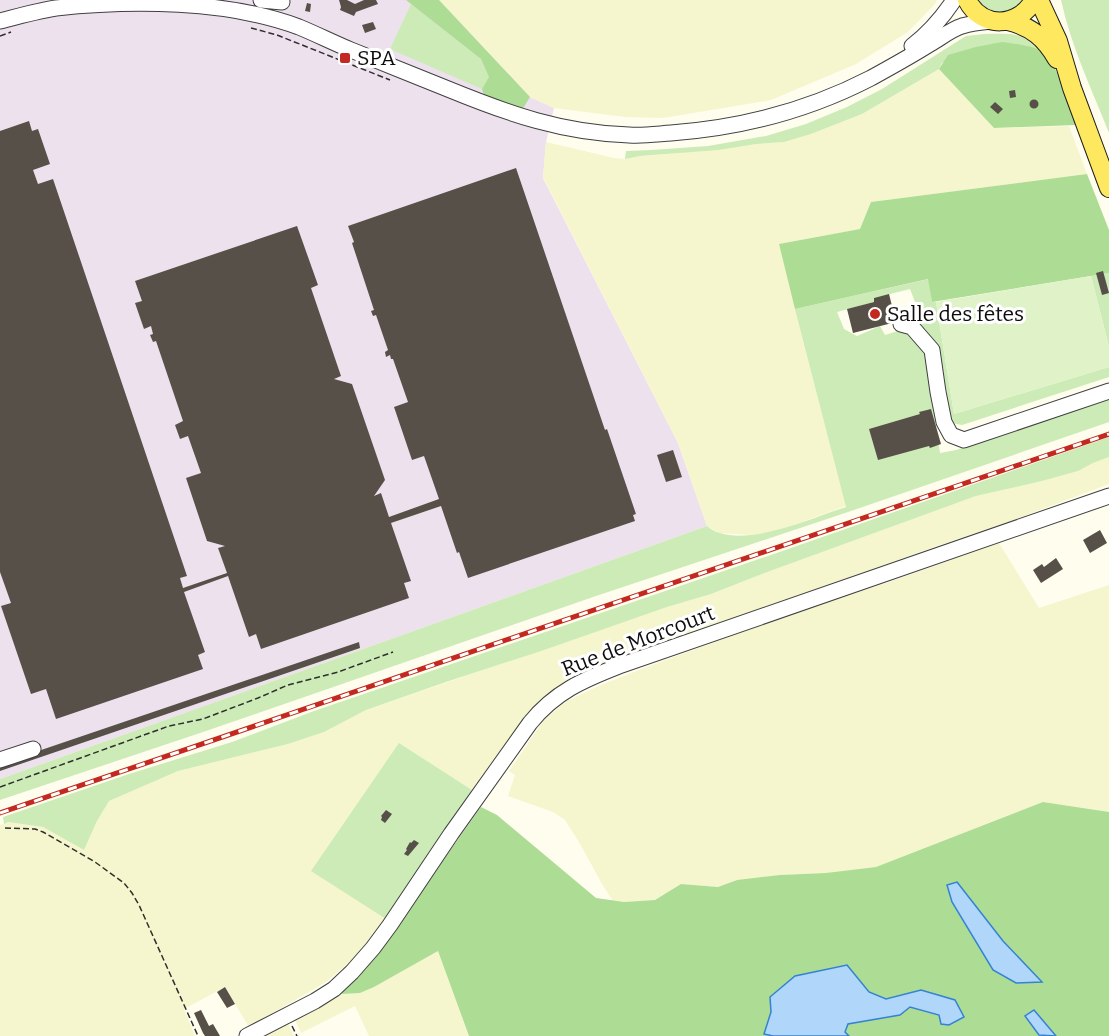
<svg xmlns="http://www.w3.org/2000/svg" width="1109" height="1036" font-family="Bitter,serif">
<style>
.industrial{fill:#ede1ed}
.farmland{fill:#f5f6cd}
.green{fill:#ccebb6}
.forest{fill:#addc95}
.pitch{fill:#dff2c8}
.water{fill:#b0d6f9;stroke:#3483d3;stroke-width:1.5}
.building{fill:#575049}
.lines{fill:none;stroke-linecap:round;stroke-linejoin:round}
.minor-casing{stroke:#404040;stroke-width:17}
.major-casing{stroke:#1e1e1e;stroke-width:20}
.path{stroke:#2f2f2f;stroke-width:1.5;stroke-dasharray:6 3;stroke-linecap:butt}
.minor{stroke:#fff;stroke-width:15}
.major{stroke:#fee85f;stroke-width:18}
.rail-casing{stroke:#c32920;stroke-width:5}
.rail{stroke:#fff;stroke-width:3;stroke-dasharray:9;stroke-linecap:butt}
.poi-dot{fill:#c32920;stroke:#fff;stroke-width:2}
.labels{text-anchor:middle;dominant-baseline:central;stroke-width:6;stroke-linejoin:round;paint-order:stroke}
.poi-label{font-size:21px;fill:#0d0d0d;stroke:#fff;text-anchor:start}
.street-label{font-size:21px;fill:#0d0d0d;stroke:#fff}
</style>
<rect width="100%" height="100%" fill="#fffdee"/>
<path class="industrial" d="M0,0H439L530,97L554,108L546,142L543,178L678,443L707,526L0,779Z"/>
<path class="farmland" d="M439,0H937L935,4L908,32L856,64L771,100L663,118L625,117L554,108L530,97Z
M939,69L994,128L1069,126L1087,174L871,202L861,229L779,244L846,506L779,530L760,534L750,535L719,533L707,526L678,443L543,177L546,142L614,158L625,159L640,156L658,155L756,144L784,142L811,134L862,114Z
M1109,457V484L1008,522L934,547L570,678L543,698L495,757L472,790L399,743L386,919L351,961L326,982L249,1027L225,987L184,1009L195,1036H0V825L8,822L43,827L84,850L98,819L109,801L178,771L288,744L324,732L366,710L667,607L711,594L770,571L976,496L1042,481L1078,471L1093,463Z
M999,543L1039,608L1109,585V812L1043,802L876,867L829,873L780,875L737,880L718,887L681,884L655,900L624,902L613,901L602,884L579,842L565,820L553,812L508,796L515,775L509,771L543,721L565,702L601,685L644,668L772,621L895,580Z
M438,951L469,1036H369L355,1006L301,1033L295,1020L342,994L360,993L374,987Z
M283,1024H288L294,1036H258Z"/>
<path class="green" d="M971,0H1027L1026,3L996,17Z
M1061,0H1109V133C1092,90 1071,46 1061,0Z
M411,4L481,59L489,77L482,89L390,49Z
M984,34C1010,34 1026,31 1045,53L1021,45L942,63L939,69L862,114L811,134L784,142L756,144L718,150L640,156L625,159L626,151L651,150L708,146L766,136L806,124L847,107L882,89L966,36Z
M1109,273V347L1091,276Z
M929,279L932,302H936L954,414L1109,367V377L962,425L952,423L916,322L921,317L910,289L874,298V302L837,312L844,329L857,336L880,326L885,335L898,331L909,332L924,348L940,453L956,450L1048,419L1109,396V422L851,511L596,596L206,731L0,800V779L707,526C711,529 715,532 720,533C755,544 811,518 846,507L795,309Z
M1109,437V457L1093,463L1078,471L1042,481L976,496L770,571L711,594L667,607L541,651L446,682L366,710L324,732L288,744L178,771L109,801L97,821L84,850L43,827L8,822L4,824L3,817L129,774L232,742L314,711L768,556Z
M399,743L472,790L386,919L311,871Z"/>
<path class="forest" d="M406,0H439L530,97L522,110L485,98L482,89L489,77L481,59Z
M1002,42C1015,44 1032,45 1043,52C1056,60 1071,109 1076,125L994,128L939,69L948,55L976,47Z
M1087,174L1109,230V273L932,302L928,279L795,309L779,244L860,229L871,202Z
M1043,802L1109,812V1036H469L438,951L374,987L360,993L342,994V987L369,964L481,807L497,815L596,898L624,902L655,900L681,884L718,887L737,880L780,875L826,873L876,867Z"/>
<path class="pitch" d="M1091,276L1109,347V367L954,414L936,302Z"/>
<path class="water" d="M957,882L1003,941L1042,982L1016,983L993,970L952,902L947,885Z
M847,965L869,992L886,999L921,990L955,1000L964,1017L949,1025L941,1024L939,1015L910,1007L900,1015L848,1024L845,1032L849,1036H773L764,1034L771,1012L770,997L795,976Z
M1034,1010L1056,1036L1039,1035L1025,1016Z"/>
<path class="building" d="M339,0H347L355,4L364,0H376L378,4L356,12L354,16L340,10L341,7Z
M307,3L311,4L310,12L305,11Z
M373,22L376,29L365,33L362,25Z
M1015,90L1016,97L1010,98L1009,91Z
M1029.5 104a4.5 4.5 0 1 1 9 0a4.5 4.5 0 1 1-9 0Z
M995,102L1003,109L998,114L990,107Z
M29,121L32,131L38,129L50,164L33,170L38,184L53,179L187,576L180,578L183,588L227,573L218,548L225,546L207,541L186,478L201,473L188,436L180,439L175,425L183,421L156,341L153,342L150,335L153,334L151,326L144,329L135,303L142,301L135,281L297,226L318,285L311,288L341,376L334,379L352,384L385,480L374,496L381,493L389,517L439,499L424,456L412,460L394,407L408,402L393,359H391L390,355L386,357L385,352L388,350L376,315L373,316L371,311L374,310L352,243L354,242L348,226L516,168L605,430L607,429L636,514L633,515L635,521L468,578L459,552L457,553L441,506L391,523L411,581L404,583L409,598L261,649L256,634L249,637L228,576L184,592L205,652L198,655L203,669L56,719L46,689L31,694L1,606L11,603L0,572V131Z
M1103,271L1109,293L1102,295L1096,273Z
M889,294L896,322L853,333L847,309L874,302V298Z
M931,409L941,444L930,448L929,446L878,460L869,429L920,414L919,412Z
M673,450L682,477L666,482L657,455Z
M1100,530L1107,543L1090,553L1083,540Z
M1056,558L1063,569L1041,583L1033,570L1042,564L1044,567Z
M359,642L360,648L0,771V764Z
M386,810L392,814L385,823L381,820L382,817L381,816Z
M414,840L419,843L408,856L404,854L407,850L406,849L410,842L411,843Z
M225,987L235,1004L227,1008L217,992Z
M201,1010L209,1026L213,1024L220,1036H205L203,1033L194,1013Z"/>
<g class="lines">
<g class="minor-casing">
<path id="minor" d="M261,0L282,2
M0,21C19,16 37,11 56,8C131,0 227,0 299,27C316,34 334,43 351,50C383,63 416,76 448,89C509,114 563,133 629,135C643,136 657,134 671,133C741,128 809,110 871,78C891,67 911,56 930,44C941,38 950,30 962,26C972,23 983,22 993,21
M912,46C929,33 942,18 954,0
M901,324L912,327L932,350L938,392L944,422L951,435L964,440L1109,391
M0,760L33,749
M247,1036L315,1001L334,989L352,972L373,948L390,925L451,834L530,723C555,692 583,680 619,666L1109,496"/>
</g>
<g class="major-casing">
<path id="major" d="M967,0C982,29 1018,28 1034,0
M1039,0L1058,41L1072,88L1109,188
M1008,21C1032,27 1045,38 1057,59"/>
</g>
<path class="path" d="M251,28L277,35L390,80
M0,36L11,32
M0,787L169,726L203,719L258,698L288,685L338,672L393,652
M5,828L35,829L43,832L95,862L124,883L132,893L139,905L198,1036
M292,1026L297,1036"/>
<use href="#minor" class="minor"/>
<use href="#major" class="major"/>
<g class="rail-casing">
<path id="rail" d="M0,813L1109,434"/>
</g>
<use href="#rail" class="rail"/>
</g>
<g class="poi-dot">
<rect x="339" y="52" width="12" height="12" rx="3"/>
<circle cx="875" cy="314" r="6"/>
</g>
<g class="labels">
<g class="poi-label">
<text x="357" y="58">SPA</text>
<text x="887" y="314">Salle des fêtes</text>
</g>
<g class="street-label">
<text transform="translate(638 641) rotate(-21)">Rue de Morcourt</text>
</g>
</g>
</svg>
